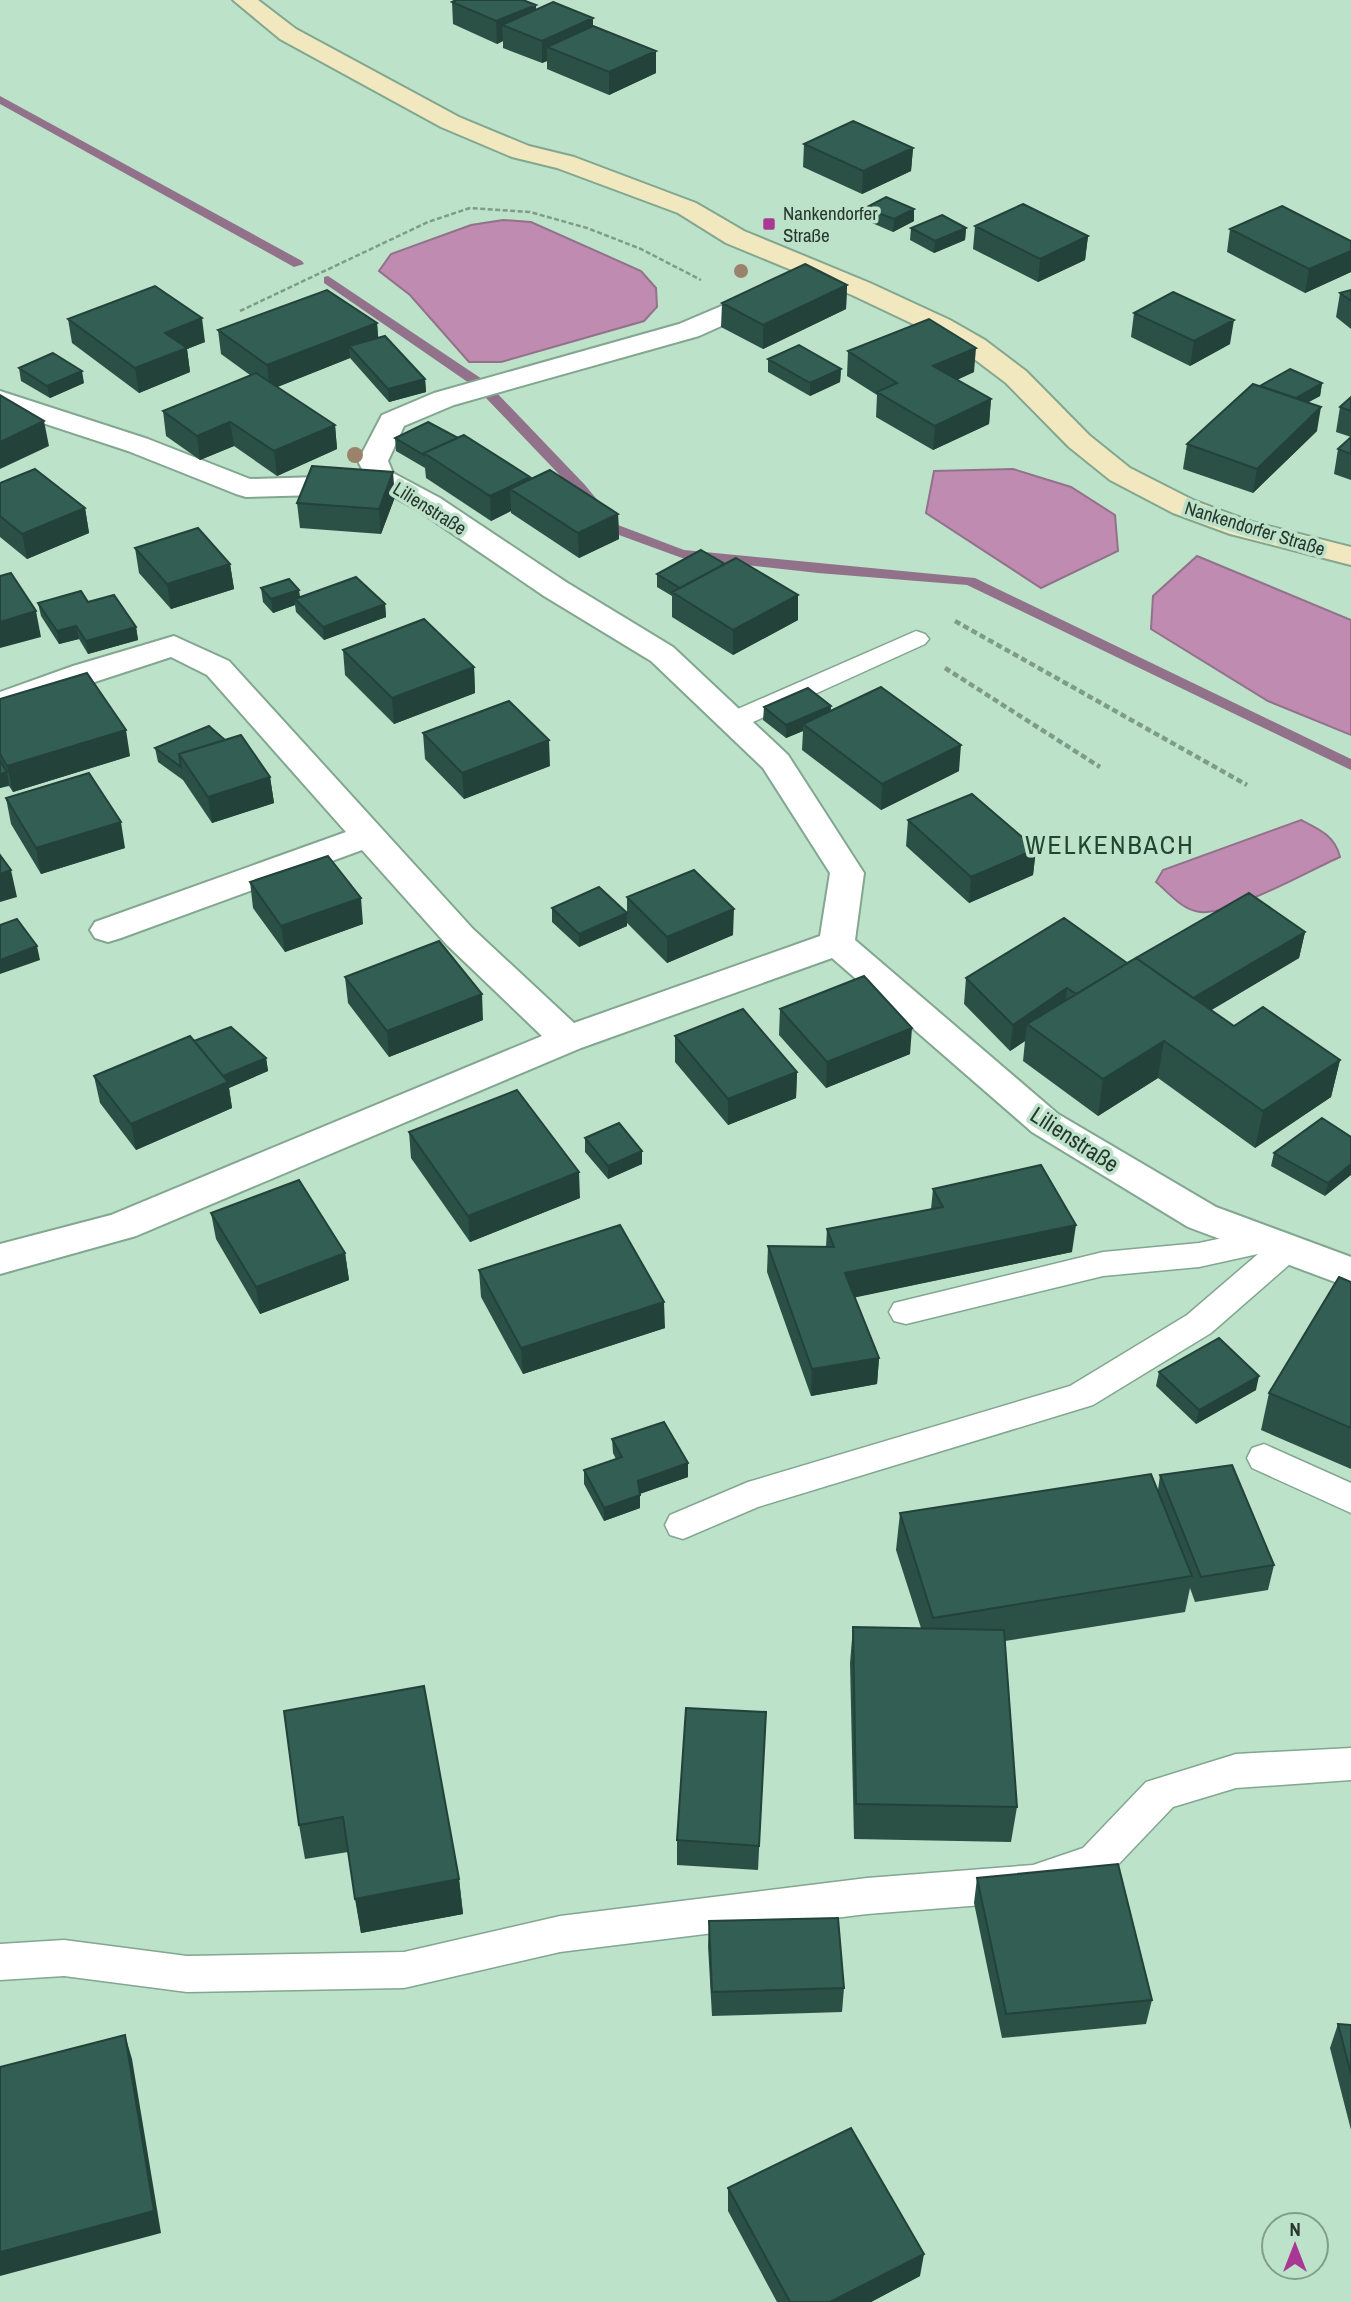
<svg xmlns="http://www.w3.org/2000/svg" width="1351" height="2302" font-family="'Archivo Narrow',sans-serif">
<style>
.water{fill:#bf8bb1;stroke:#92728a;stroke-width:2}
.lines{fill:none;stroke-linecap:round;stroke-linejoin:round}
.stream{fill:#92728a;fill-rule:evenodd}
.lane-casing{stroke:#82a68f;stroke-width:3}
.street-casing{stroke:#82a68f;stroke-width:4}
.secondary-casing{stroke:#82a68f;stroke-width:4}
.path-far1{stroke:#7f9c89;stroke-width:2.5;stroke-dasharray:5 2.5;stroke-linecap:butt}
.path{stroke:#7f9c89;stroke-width:4.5;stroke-dasharray:6 3.5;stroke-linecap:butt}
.lane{fill:#fff;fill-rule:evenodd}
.street{fill:#fff;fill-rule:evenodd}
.secondary{fill:#f1e8bf;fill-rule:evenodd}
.tree{fill:#9b826b}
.wall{fill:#2b5147}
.shaded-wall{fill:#23423a}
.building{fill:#325e53;stroke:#23423a;stroke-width:2}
.poi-dot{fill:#a93793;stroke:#bce2c9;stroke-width:2.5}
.labels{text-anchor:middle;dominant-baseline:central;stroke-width:7;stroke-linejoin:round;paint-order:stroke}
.far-poi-label{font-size:19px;fill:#28372e;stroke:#bce2c9;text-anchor:start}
.far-street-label{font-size:19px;fill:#28372e;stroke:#bce2c9}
.street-label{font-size:23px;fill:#28372e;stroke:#bce2c9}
.quarter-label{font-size:26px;letter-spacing:2px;fill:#234430;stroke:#bce2c9}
</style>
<rect width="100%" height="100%" fill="#bce2c9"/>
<path class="water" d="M503,220L531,222L641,271L656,288L657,307L644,321L501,362H469L410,295L379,271L391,254L471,225Z
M1013,469L1071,487L1115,515L1118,551L1041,588L926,513L934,471Z
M1197,556L1351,620V735L1268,701L1151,629L1153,596Z
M1301,820C1319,829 1335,836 1340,857C1308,871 1231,915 1200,912C1182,910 1169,893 1156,882L1163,870Z"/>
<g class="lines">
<path class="stream" d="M0,96L302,261L304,264L294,267L0,104Z
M328,276L482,379V385H472L324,283V277Z
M490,390L495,391L585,485L618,525L684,550L975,578L1351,759V770L967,585L818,573L682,558L608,531L575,491L485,397V391Z"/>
<g class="lane-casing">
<path id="lane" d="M916,631L925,634L929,639L925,644L742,727L733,729L724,727L720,721L724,715Z
M1265,1229L1276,1233L1280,1239L1286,1237L1298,1241L1302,1249L1298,1257L1211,1333L1093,1405L758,1507L683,1539L670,1535L665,1525L670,1515L748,1482L1070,1386L1187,1315L1258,1254L1199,1267L1103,1276L906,1324L894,1321L889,1312L894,1303L1103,1252L1199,1243Z
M1264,1444L1351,1483V1513L1252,1468L1247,1458L1252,1448Z
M1351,1748V1780L1236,1788L1173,1807L1111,1872L1033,1901L867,1914L560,1952L404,1988L187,1992L64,1976L0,1980V1944L64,1940L187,1956L404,1952L560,1916L867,1878L1033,1865L1083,1848L1146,1782L1236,1754Z"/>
</g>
<g class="street-casing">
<path id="street" d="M771,285L781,287L784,293L781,299L699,336L454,405L404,426L388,461L393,473L440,498L566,582L673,647L788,755L864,873L855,940L1058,1114L1216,1207L1351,1257V1288L1188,1227L1032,1132L832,958L581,1048L136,1236L0,1274V1244L111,1215L542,1036L447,945L362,850L121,938L108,942L95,938L90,930L95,922L346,832L207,675L171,657L0,713V692L73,666L174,636L229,661L473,929L574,1023L820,936L830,873L763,768L651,661L544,596L418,510L376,487L318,495L246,497L236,494L128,451L0,409V391L148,439L250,479L318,477L363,471L358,461L382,415L434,393L679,324Z"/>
</g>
<g class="secondary-casing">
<path id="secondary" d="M233,0H258L296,29L459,117L529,146L574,157L696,203L744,231L870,283L950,320L985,340L1026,371L1089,435L1130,468L1195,501L1252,522L1351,547V565L1230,534L1173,513L1110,480L1069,447L1006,383L965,352L930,332L852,295L726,243L678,213L557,168L512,157L441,127L280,39Z"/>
</g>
<path class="path-far1" d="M240,311L428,222L470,208L530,212L587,228L641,249L701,280"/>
<path class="path" d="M955,621L1247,785
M945,668L1100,767"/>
<use href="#lane" class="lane"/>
<use href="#street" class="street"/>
<use href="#secondary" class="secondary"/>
</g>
<g class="tree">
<circle cx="741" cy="271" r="7"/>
<circle cx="355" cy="455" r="8"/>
</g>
<path class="wall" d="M452,2L536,10L593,26L656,73L609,95L547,69V61L542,63L503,48V41L497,44L453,24Z
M804,144L913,148L911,171L862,194L803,167Z
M865,208L914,209V221L893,232L865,220Z
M975,226L1088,236L1085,260L1038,282L973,249Z
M911,228H966L965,240L934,253L910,240Z
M1230,229L1351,241V272L1305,293L1227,252Z
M847,285L846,309L763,349L721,327L722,303Z
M1351,290V329L1336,317L1340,293Z
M1134,313L1230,344L1190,366L1131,337Z
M68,319L205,342L187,349L190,372L139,393L72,343Z
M377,323L378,338L425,379L426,392L389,402L350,358L277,387L335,425L337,449L277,476L234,446L200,460L166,436L163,411L250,375L221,354L218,330Z
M848,351L974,372L957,380L991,399L989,424L933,450L876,417L877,395L847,376Z
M768,359L841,369L840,382L810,396L768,372Z
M19,368L84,383L50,398L21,381Z
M1322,383L1320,396L1308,402L1317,431L1253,493L1183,469L1187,444Z
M1351,398V437L1336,432L1340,407Z
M1351,437V480L1334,474L1338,449Z
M395,438L530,477V479L618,514L619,539L579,558L511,513V511L491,521L426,478L425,468L396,451Z
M0,483L85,508L89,533L27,559L0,537Z
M395,497L381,534L300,528L297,503Z
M135,548L230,564L234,589L171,609L139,573Z
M725,564L798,595V620L733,655L672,617V596L657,587V574Z
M261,588L300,597L385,604L386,617L324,640L296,612L295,605L273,613L263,602Z
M88,602L136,627L138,640L88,654L79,639L59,644L41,616L38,603Z
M343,650L474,667L475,693L394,724L345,675Z
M0,699L130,756L13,792L9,786L0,788Z
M831,706L830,711L959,771L881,810L802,750L803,731L786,738L763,720L764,707Z
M423,733L550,766L464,799L425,759Z
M155,748L270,777L274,803L212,823L183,780L158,762Z
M6,798L125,848L41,874L11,824Z
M908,820L1036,849L1033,875L969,903L906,846Z
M250,882L363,924L285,952L253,908Z
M627,897L733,935L667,963L627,923Z
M552,908L627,926L579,947L552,922Z
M1305,932L1299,958L1211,1010L1234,1026L1340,1060L1331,1097L1255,1148L1158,1078L1098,1116L1023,1061L1025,1041L1010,1051L964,1004L966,978L1127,963Z
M345,977L483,1020L389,1057L348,1003Z
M780,1009L910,1054L826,1088L779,1035Z
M675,1036L797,1072L796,1098L728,1125L675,1062Z
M194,1041L266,1058L268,1071L229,1088L232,1108L136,1150L100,1103L94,1076Z
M409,1132L580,1198L470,1242L411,1158Z
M1351,1137L1325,1196L1271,1166L1274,1153Z
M585,1138L642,1164L608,1179L585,1152Z
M933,1189L1072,1252L855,1297L879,1358L877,1384L811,1396L767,1272L768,1246L826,1247L827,1229L931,1209Z
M211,1213L345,1253L349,1280L260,1314L216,1239Z
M479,1270L665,1328L523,1374L481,1297Z
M1351,1282V1469L1261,1430L1269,1393Z
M1159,1372L1256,1390L1196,1424L1156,1386Z
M612,1439L688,1463V1477L640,1494V1508L604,1521L584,1484V1470L616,1459L613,1453Z
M1160,1475L1274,1565L1268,1590L1195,1602L1190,1588L1185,1612L1005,1641L1017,1807L1011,1842L854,1839L850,1663L853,1627L921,1628L896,1550L900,1513L1158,1490Z
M284,1711L459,1879L463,1914L361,1933L348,1852L305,1859L299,1825Z
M766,1712L758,1870L677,1865V1840Z
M977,1878L1152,2000L1146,2024L1002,2038L974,1903Z
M709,1921L844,1988L842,2012L712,2016L708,1946Z
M1338,2024L1351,2025V2130L1330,2048Z
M728,2188L920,2276L871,2302H777L728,2211Z"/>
<path class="shaded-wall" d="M536,5L537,28L502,25L503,41L497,44L496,21Z
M593,18V40L547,47V61L542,63V41Z
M656,51V73L609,95V72Z
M913,148L911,171L862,194L863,171Z
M914,209V221L893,232L894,219Z
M966,228L965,240L934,253L935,241Z
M1088,236L1085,260L1038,282L1040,259Z
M1351,251V272L1305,293L1309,269Z
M847,285L846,309L763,349V325Z
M202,318L205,342L187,349L190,372L139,393L135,368L165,333Z
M1234,320L1230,344L1190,366L1194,341Z
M377,323L379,347L349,346L350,358L270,390L267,365Z
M976,348L974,372L931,391L933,366Z
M841,369L840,382L810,396V383Z
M82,371L84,383L50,398L47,386Z
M425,379L426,392L389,402L388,389Z
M1322,383L1320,396L1289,413L1291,401Z
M991,399L989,424L933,450L935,426Z
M1321,407L1317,431L1253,493L1257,469Z
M44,421L49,446L0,469V442Z
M230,422L234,446L200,460L197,436Z
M335,425L337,449L277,476L274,451Z
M393,472L395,497L381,534L379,509Z
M530,477L531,502L510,489L511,511L491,521L490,496Z
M85,508L89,533L27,559L22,534Z
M618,514L619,539L579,558L578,533Z
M230,564L234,589L171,609L167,584Z
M299,590L301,603L295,599V605L273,613L271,599Z
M798,595V620L733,655V630Z
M385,604L386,617L324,640L323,627Z
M36,611L41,637L0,648V622Z
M76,626L79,639L59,644L57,631Z
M136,627L138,640L88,654L86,641Z
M474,667L475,693L394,724L392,698Z
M831,706L830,720L803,724V731L786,738V725Z
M126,730L130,756L13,792L7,766Z
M549,740L550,766L464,799L462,773Z
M961,745L959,771L881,810L882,784Z
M7,772L9,785L0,788V774Z
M270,777L274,803L212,823L208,797Z
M121,822L125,848L41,874L36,848Z
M1036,849L1033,875L969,903L971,877Z
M11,870L17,897L0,902V874Z
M361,898L363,924L285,952L281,926Z
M734,909L733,935L667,963V937Z
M627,913V926L579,947V934Z
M1305,932L1299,958L1178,1030L1182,1004Z
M37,946L40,960L0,974V960Z
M1067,988L1064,1014L1027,1024L1025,1041L1010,1051L1013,1025Z
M482,994L483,1020L389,1057L387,1031Z
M912,1028L910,1054L826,1088L827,1062Z
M1164,1041L1158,1078L1098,1116L1103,1079Z
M266,1058L268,1071L229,1088L232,1108L136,1150L131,1124L217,1079Z
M1340,1060L1331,1097L1255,1148L1263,1111Z
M797,1072L796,1098L728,1125V1099Z
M642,1151V1164L608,1179V1166Z
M1351,1164V1175L1325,1196L1328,1183Z
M579,1172L580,1198L470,1242L468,1216Z
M1076,1225L1072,1252L843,1300L845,1273Z
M345,1253L349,1280L260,1314L256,1287Z
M664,1302L665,1328L523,1374L521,1348Z
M879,1358L877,1384L811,1396L812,1369Z
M1259,1376L1256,1390L1196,1424L1199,1410Z
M688,1463V1477L639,1494L638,1481Z
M640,1495V1508L604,1521V1508Z
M459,1879L463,1914L361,1933L355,1899Z
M125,2035L132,2059L161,2233L0,2276V2252Z
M924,2254L920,2276L871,2302H830Z"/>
<path class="building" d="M456,0H523L536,5L496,21L452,2Z
M553,2L593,18L542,41L502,25Z
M593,26L656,51L609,72L547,47Z
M853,121L913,148L863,171L804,144Z
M886,197L914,209L894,219L865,208Z
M1023,204L1088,236L1040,259L975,226Z
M1282,206L1351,241V251L1309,269L1230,229Z
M942,215L966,228L935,241L911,228Z
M805,264L847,285L763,325L722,303Z
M155,286L202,318L165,333L187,348L135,368L68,319Z
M327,290L377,323L267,365L218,330Z
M1351,290V301L1340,293Z
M1173,292L1234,320L1194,341L1134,313Z
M929,319L976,348L933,366L991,399L935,426L877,392L897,383L848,351Z
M385,336L425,379L388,389L349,346Z
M799,345L841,369L810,383L768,359Z
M53,353L82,371L47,386L19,368Z
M1290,369L1322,383L1296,398L1260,386Z
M256,373L335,425L274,451L230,422L197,436L163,411Z
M1253,384L1321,407L1257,469L1187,444Z
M0,395L44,421L0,442Z
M1351,397V411L1340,407Z
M428,422L458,438L424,453V455L395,438Z
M464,435L530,477L490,496L424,453Z
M1351,437V454L1338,449Z
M312,466L393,472L379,509L297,503Z
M35,469L85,508L22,534L0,516V483Z
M550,470L618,514L578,533L510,489Z
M198,528L230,564L167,584L135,548Z
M701,550L725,564L680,588L657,574Z
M736,558L798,595L733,630L672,592Z
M11,573L36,611L0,622V576Z
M356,577L385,604L323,627L295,599Z
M289,579L299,590L271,599L261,588Z
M81,591L88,602L114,595L136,627L86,641L76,626L57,631L38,603Z
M424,619L474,667L392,698L343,650Z
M87,673L126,730L7,766L0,754V699Z
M881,687L961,745L882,784L803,724Z
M808,688L831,706L786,725L764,707Z
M509,701L549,740L462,773L423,733Z
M209,726L225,740L179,754L181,767L155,748Z
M241,735L270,777L208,797L179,754Z
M0,761L7,772L0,774Z
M89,773L121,822L36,848L6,798Z
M972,794L1036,849L971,877L908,820Z
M0,855L11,870L0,874Z
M328,856L361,898L281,926L250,882Z
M694,870L734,909L667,937L627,897Z
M599,887L627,913L579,934L552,908Z
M1249,893L1305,932L1193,998L1136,958L1076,994L1067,988L1013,1025L966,978L1064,918L1127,963Z
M17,919L37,946L0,960V925Z
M439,941L482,994L387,1031L345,977Z
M1136,958L1234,1026L1263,1007L1340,1060L1263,1111L1164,1041L1103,1079L1027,1024Z
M864,976L912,1028L827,1062L780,1009Z
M743,1009L797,1072L728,1099L675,1036Z
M231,1027L266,1058L223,1076L194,1041Z
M190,1036L228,1082L131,1124L94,1076Z
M517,1090L579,1172L468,1216L409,1132Z
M1322,1118L1351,1137V1164L1328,1183L1274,1153Z
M619,1123L642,1151L608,1166L585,1138Z
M1041,1165L1076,1225L845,1273L879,1358L812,1369L768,1246L834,1247L827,1229L943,1207L933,1189Z
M299,1180L345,1253L256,1287L211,1213Z
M620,1225L664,1302L521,1348L479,1270Z
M1339,1277L1351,1282V1428L1269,1393Z
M1219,1338L1259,1376L1199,1410L1159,1372Z
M664,1422L688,1463L638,1481L640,1495L604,1508L584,1470L622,1457L612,1439Z
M1232,1465L1274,1565L1201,1577L1160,1475Z
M1151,1474L1192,1576L933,1618L900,1513Z
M853,1627L1004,1630L1017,1807L856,1804Z
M424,1686L459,1879L355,1899L343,1817L299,1825L284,1711Z
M686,1708L766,1712L759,1846L677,1840Z
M1118,1864L1152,2000L1006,2014L977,1878Z
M838,1918L844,1988L712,1992L709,1921Z
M1338,2024L1351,2025V2074Z
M125,2035L154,2211L0,2252V2067Z
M851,2128L924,2254L830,2302H790L728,2188Z"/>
<rect class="poi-dot" x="762" y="217" width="14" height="14" rx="3.5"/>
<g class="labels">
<g class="far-poi-label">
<text x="783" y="213">Nankendorfer<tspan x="783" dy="22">Straße</tspan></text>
</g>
<g class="far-street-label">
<text transform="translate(430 508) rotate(32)">Lilienstraße</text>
<text transform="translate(1255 528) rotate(17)">Nankendorfer Straße</text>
</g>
<g class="street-label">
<text transform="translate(1075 1139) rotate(33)">Lilienstraße</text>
</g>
<g class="quarter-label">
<text x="1110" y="844">WELKENBACH</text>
</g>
</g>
<g transform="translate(1295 2246)"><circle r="33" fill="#bce2c9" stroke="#819e8b" stroke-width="2"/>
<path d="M0-5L12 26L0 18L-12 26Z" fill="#a93793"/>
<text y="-10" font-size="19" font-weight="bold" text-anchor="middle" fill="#28372e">N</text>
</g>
</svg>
